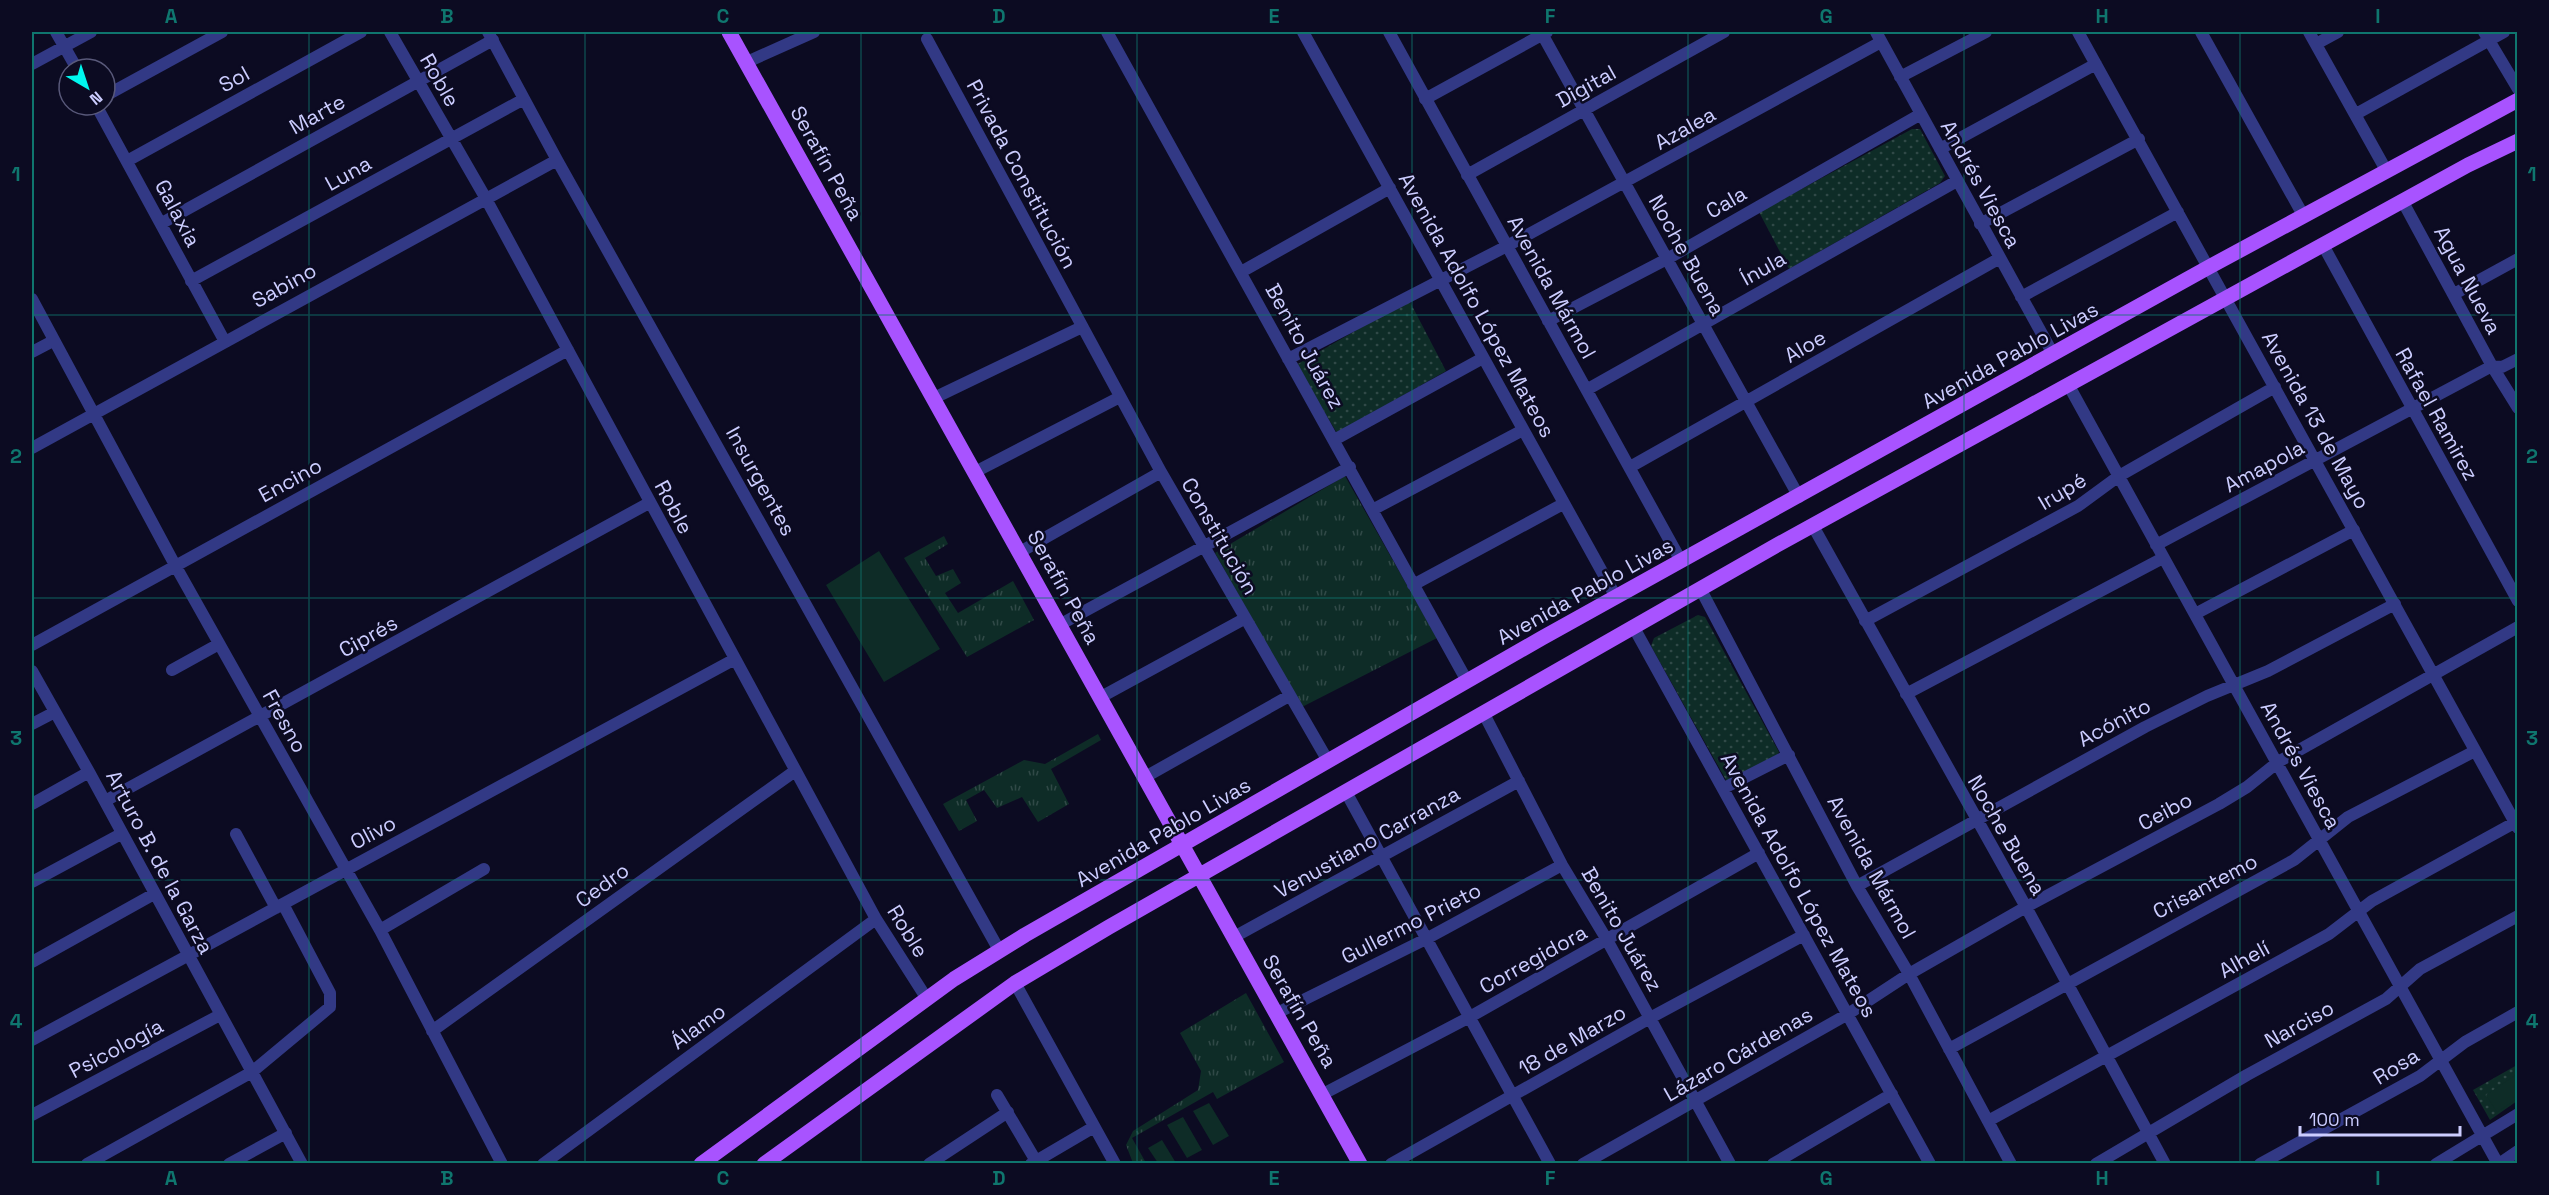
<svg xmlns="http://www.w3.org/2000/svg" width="2549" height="1195" font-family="'Space Grotesk',sans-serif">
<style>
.grass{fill:url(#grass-tufts)}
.park{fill:url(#park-dots)}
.garden{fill:#0e2c27}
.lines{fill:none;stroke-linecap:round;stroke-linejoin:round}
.minor{stroke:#323985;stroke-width:12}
.major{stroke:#a853ff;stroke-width:15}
.grid{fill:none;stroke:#0f766e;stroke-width:1.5;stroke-opacity:0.55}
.labels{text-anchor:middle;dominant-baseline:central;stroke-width:5;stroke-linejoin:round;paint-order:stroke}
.street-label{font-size:21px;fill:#cccdff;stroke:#0c0b22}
.neatline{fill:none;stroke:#0f766e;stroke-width:2}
.grid-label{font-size:20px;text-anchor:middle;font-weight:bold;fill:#0f766e}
</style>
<defs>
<pattern id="grass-tufts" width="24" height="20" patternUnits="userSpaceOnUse" patternTransform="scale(1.5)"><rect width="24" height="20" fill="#0e2c27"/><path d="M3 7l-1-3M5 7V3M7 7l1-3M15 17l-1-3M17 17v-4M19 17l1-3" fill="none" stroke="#304947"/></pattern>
<pattern id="park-dots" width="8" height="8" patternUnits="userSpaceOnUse" patternTransform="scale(1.5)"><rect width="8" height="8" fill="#0e2c27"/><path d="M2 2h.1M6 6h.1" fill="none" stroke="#304947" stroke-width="1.8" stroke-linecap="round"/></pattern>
</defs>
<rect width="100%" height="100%" fill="#0c0b22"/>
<path class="grass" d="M1345,476L1437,638L1302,707L1215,553Z
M944,536L948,544L925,558L936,576L953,569L961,583L945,593L958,613L1013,581L1034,620L967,657L904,558Z
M1098,734L1101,740L1051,769L1069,804L1038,822L1022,797L997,808L984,790L966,800L977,821L959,831L943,804L1024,760L1045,764Z
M1246,993L1284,1062L1217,1099L1213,1092L1132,1138L1146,1163H1133L1126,1145L1133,1131L1198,1090L1201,1071L1180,1033Z"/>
<path class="park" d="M1912,129H1920L1945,176L1940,183L1789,269L1759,212Z
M1409,300L1446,371L1337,433L1296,365Z
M1698,615L1705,617L1779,752L1775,759L1731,781L1726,780L1651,646L1654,638Z
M2517,1065V1101L2490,1120L2473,1090Z"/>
<path class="garden" d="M879,551L940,649L884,682L826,585Z
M2517,1074V1099L2497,1112L2486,1095Z
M1209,1103L1229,1136L1213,1145L1193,1111Z
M1183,1117L1202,1150L1187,1158L1167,1125Z
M1162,1140L1176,1163H1158L1148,1148Z"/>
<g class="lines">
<path class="minor" d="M56,32L77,69
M390,32L485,197L876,919L927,999
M488,32L557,160L999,950
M1107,32L1467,681
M1303,32L1616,597
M1389,32L1681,561
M1541,32L1799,497
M1876,32L2053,354
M2078,32L2518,828
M2201,32L2303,215
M2309,32L2386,170
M2484,32L2518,89
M927,39L1161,472L1328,761
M2316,44L2338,32
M747,62L814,32
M32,64L91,32
M1900,77L1986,32
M105,96L222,32
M1425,99L1547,32
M96,105L224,340
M2356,114L2504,32
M1940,149L2096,64
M127,161L361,32
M1467,175L1724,32
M2403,202L2492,366L2518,408
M162,223L493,40
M1980,224L2139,139
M2323,245L2518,601
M1241,272L1390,188
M191,281L524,99
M2454,294L2518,259
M2021,297L2178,212
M32,299L175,565L380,930L502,1164
M1548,321L1667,259L1921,114
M32,352L53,341
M1288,359L1507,246L1881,42
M2069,386L2498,1164
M1588,389L1957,181
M934,398L1082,327
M1334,440L1483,358
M32,448L557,160
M1630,467L2000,258
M975,472L1120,397
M1374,509L1523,430
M1813,526L2026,907L2165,1164
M2156,545L2492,366L2502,367L2518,359
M1020,552L1161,472
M1413,585L1563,504
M1700,588L1857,886L1909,974L2011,1164
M2195,614L2354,530
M1865,621L2078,506L2119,476L2275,387
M1061,624L1350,467
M1633,626L1930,1164
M32,645L568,350
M172,670L219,644
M32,671L89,772L302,1164
M1906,694L2163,558
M1101,697L1244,619
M1483,712L1562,865L1607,940L1730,1164
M32,724L55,712
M1147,776L1289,696
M1724,788L1789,755
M1346,792L1550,1164
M105,801L649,503
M32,804L89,772
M236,834L276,908
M32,882L121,834
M1857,886L2145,727L2207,696L2268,671L2395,604
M380,930L484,869
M1234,937L1519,781
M32,962L154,894
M1015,983L1115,1164
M1277,1013L1426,939L1562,865
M432,1031L795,771
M32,1040L735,659
M1949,1049L2294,860L2348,817L2475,751
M1323,1094L1468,1018L1759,853
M997,1095L1036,1161
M32,1115L220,1015
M1988,1121L2329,934L2372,901L2514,823
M87,1164L252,1072L330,1007V993L283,904
M229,1164L286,1133
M543,1164L876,919
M929,1164L1008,1112
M1031,1164L1094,1127
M1391,1164L1650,1018L1804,935
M1583,1164L1848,1014L1909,974L2026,907L2219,804L2247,787L2278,762L2518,627
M1773,1164L1892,1094
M2096,1164L2247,1075L2386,999L2420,969L2518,916
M2260,1164L2420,1076L2465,1042L2518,1012
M2436,1164L2518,1114
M2499,1164L2518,1151"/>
<path class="major" d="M729,32L1360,1164
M701,1164L954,979L1025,935L1542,638L2209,267L2518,100
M764,1164L1015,983L1109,927L1777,545L2468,165L2518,141"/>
</g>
<path class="grid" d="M309,32V1164M585,32V1164M861,32V1164M1137,32V1164M1412,32V1164M1688,32V1164M1964,32V1164M2240,32V1164M32,315H2518M32,598H2518M32,880H2518"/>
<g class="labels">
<g class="street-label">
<text transform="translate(234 79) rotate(-29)">Sol</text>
<text transform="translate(440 80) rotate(60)">Roble</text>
<text transform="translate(1586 86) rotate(-29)">Digital</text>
<text transform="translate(317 114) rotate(-29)">Marte</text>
<text transform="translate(1685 128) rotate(-29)">Azalea</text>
<text transform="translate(827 163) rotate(61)">Serafín Peña</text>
<text transform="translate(348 173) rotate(-29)">Luna</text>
<text transform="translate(1022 174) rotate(62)">Privada Constitución</text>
<text transform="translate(1981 184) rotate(61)">Andrés Viesca</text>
<text transform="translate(1726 202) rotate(-30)">Cala</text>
<text transform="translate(178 213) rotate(62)">Galaxia</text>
<text transform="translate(1687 255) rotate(61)">Noche Buena</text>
<text transform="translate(1763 268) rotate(-29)">Ínula</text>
<text transform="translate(2468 280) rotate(62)">Agua Nueva</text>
<text transform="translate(284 285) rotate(-29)">Sabino</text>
<text transform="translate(1552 287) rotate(61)">Avenida Mármol</text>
<text transform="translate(1477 305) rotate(61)">Avenida Adolfo López Mateos</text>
<text transform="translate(1305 346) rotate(61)">Benito Juárez</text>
<text transform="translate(1805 346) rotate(-30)">Aloe</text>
<text transform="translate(2010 355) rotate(-29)">Avenida Pablo Livas</text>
<text transform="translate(2437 414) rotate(61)">Rafael Ramirez</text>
<text transform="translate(2316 420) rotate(61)">Avenida 13 de Mayo</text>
<text transform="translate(2264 466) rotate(-28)">Amapola</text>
<text transform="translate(290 480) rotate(-29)">Encino</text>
<text transform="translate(761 481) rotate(61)">Insurgentes</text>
<text transform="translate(2062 491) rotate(-31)">Irupé</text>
<text transform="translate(674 507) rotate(62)">Roble</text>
<text transform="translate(1220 536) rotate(60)">Constitución</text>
<text transform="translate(1064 587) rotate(61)">Serafín Peña</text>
<text transform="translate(1585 591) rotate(-29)">Avenida Pablo Livas</text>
<text transform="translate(368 636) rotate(-29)">Ciprés</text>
<text transform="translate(285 721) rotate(61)">Fresno</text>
<text transform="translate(2114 722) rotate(-28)">Acónito</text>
<text transform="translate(2301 765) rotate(61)">Andrés Viesca</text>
<text transform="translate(2165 811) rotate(-28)">Ceibo</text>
<text transform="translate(373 832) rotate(-28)">Olivo</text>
<text transform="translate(1163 832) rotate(-30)">Avenida Pablo Livas</text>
<text transform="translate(2007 835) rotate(60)">Noche Buena</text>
<text transform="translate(1367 842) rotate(-29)">Venustiano Carranza</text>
<text transform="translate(160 862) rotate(62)">Arturo B. de la Garza</text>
<text transform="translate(1872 867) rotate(61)">Avenida Mármol</text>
<text transform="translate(602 885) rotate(-36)">Cedro</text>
<text transform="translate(1799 885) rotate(61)">Avenida Adolfo López Mateos</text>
<text transform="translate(2205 886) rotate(-28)">Crisantemo</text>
<text transform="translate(1411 923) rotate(-27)">Gullermo Prieto</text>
<text transform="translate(1622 929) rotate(60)">Benito Juárez</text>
<text transform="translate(908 931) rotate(58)">Roble</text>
<text transform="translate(1533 959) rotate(-29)">Corregidora</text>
<text transform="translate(2244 959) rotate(-29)">Alhelí</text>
<text transform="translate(1300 1011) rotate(60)">Serafín Peña</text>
<text transform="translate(2299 1024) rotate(-29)">Narciso</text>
<text transform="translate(698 1026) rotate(-36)">Álamo</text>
<text transform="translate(1572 1040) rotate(-30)">18 de Marzo</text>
<text transform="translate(116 1048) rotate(-28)">Psicología</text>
<text transform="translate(1738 1054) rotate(-30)">Lázaro Cárdenas</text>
<text transform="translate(2396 1066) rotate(-32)">Rosa</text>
</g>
</g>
<rect width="2549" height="1195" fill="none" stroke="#0c0b22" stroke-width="66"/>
<g transform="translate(87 87) rotate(141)"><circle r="28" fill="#0c0b22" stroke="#59597a" stroke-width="1.5"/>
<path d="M0-4.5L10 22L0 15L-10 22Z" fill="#00f7ef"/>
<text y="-9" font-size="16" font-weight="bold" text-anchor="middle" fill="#cccdff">N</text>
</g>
<path d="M2300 1126v9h160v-9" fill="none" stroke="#cccdff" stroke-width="3"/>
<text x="2309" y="1126" font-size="18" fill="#cccdff" stroke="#0c0b22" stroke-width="4.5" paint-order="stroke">100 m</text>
<rect x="33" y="33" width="2483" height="1129" class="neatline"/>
<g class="grid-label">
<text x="171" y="23">A</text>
<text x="447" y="23">B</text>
<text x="723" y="23">C</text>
<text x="999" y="23">D</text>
<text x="1274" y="23">E</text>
<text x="1550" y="23">F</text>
<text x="1826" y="23">G</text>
<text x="2102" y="23">H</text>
<text x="2378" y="23">I</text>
<text x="16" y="181">1</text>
<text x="2532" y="181">1</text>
<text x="16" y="463">2</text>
<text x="2532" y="463">2</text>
<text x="16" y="745">3</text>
<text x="2532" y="745">3</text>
<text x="16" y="1028">4</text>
<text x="2532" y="1028">4</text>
<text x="171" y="1185">A</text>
<text x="447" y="1185">B</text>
<text x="723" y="1185">C</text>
<text x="999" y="1185">D</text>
<text x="1274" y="1185">E</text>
<text x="1550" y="1185">F</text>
<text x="1826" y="1185">G</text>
<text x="2102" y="1185">H</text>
<text x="2378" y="1185">I</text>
</g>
</svg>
